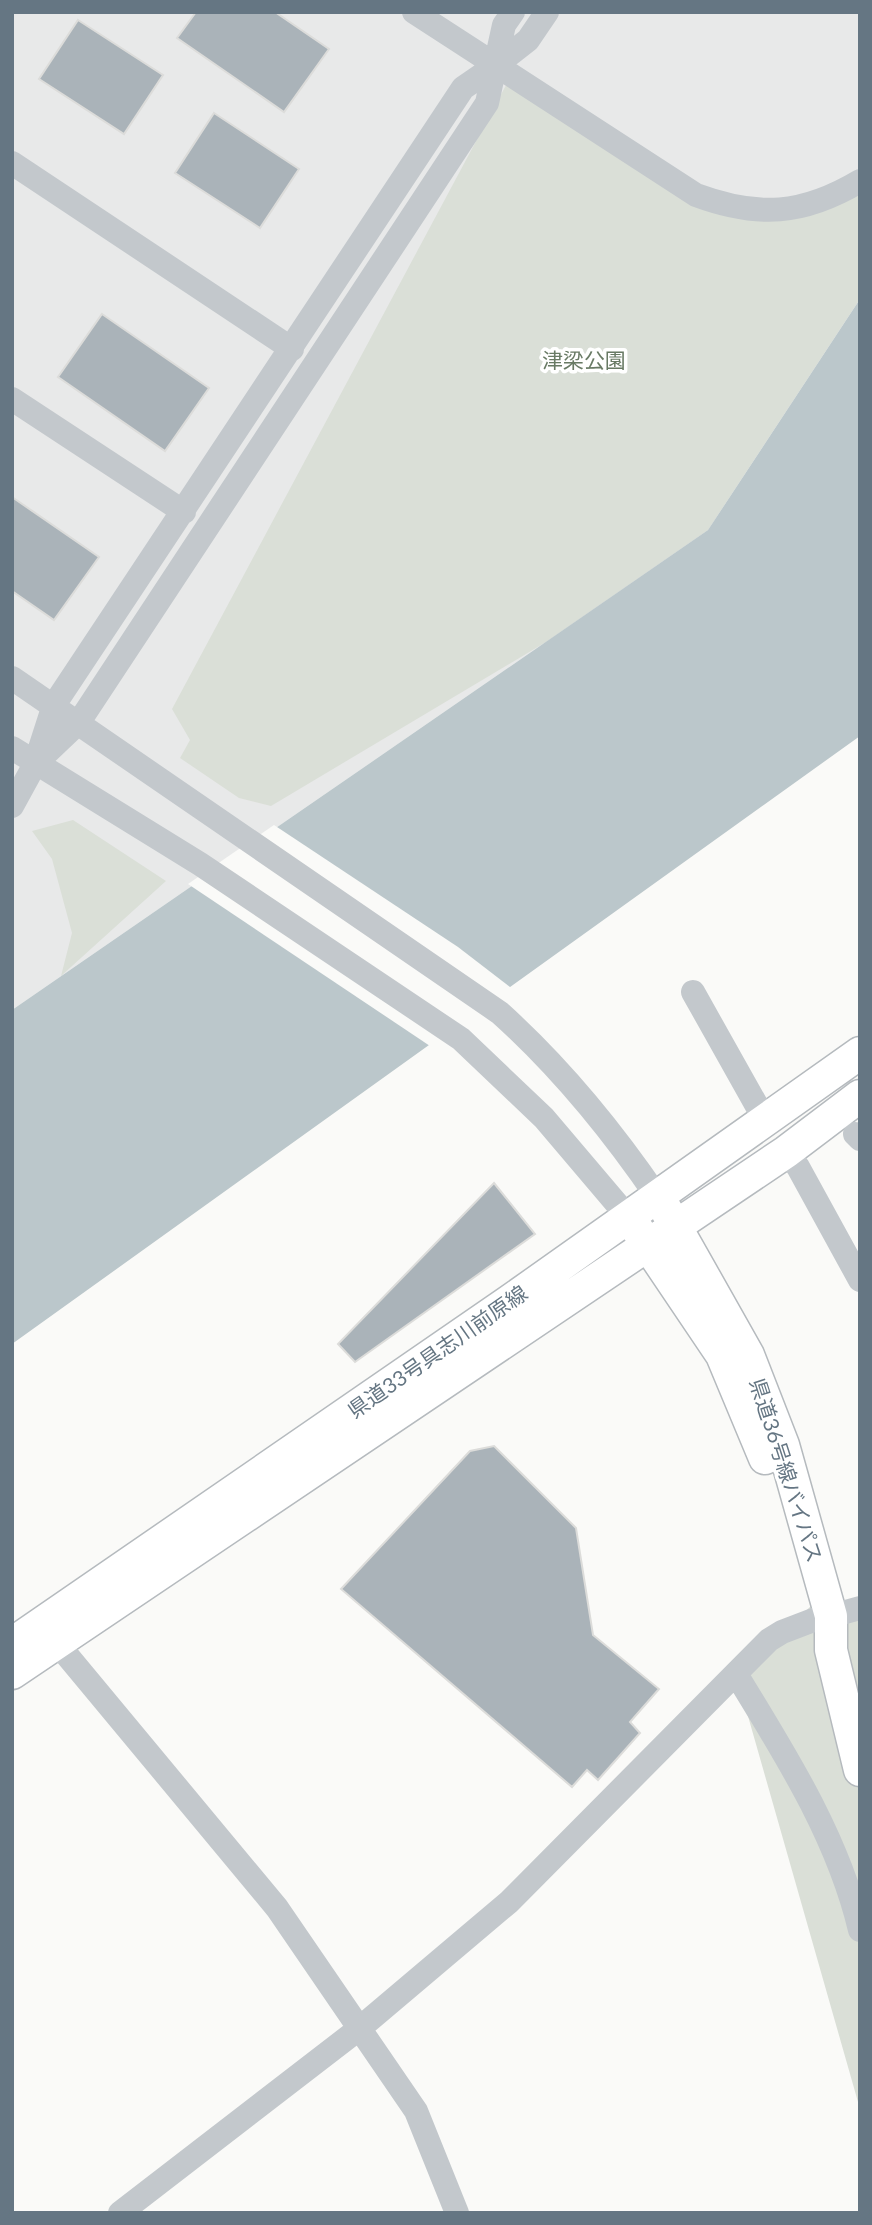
<svg xmlns="http://www.w3.org/2000/svg" width="872" height="2225" font-family="Lato,'Noto Sans JP',sans-serif">
<style>
.built{fill:#e8e9e9}
.green{fill:#dadfd7}
.water{fill:#bbc7cb}
.pier{fill:#fafaf8}
.building{fill:#aab3b9;stroke:#dcdcda;stroke-width:2}
.lines{fill:none;stroke-linecap:round;stroke-linejoin:round}
.major-casing{stroke:#b5babe;stroke-width:35}
.minor{stroke:#c3c8cc;stroke-width:24}
.major{stroke:#fff;stroke-width:32}
.labels{text-anchor:middle;dominant-baseline:central;stroke-width:7;stroke-linejoin:round;paint-order:stroke}
.park-label{font-size:21px;fill:#687a64;stroke:#fff}
.street-label{font-size:21px;fill:#657683;stroke:#fff}
</style>
<rect width="100%" height="100%" fill="#fafaf8"/>
<path class="built" d="M12,12H860V293L708,530L12,1010Z"/>
<path class="green" d="M511,76L696,195L759,211L860,181V299L708,530L546,642L271,806L239,798L180,758L190,740L172,709Z
M73,820L166,881L61,976L72,933L52,859L32,831Z
M860,1602V2109L736,1674L811,1606Z"/>
<path class="water" d="M860,299V736L12,1344V1010L708,530Z"/>
<path class="pier" d="M274,825L458,947L514,990L433,1048L188,884Z"/>
<path class="building" d="M196,12H275L329,49L284,112L177,38Z
M78,20L163,75L124,134L39,79Z
M214,113L299,169L260,228L175,173Z
M102,314L209,388L165,451L58,377Z
M12,497L99,557L54,620L12,591Z
M494,1183L535,1234L355,1362L338,1344Z
M494,1446L576,1528L593,1635L659,1689L630,1722L640,1733L598,1780L587,1770L572,1787L341,1589L470,1451Z"/>
<g class="lines">
<g class="major-casing">
<path id="major" d="M665,1208L748,1355L783,1445L831,1616V1650L860,1770
M635,1226L722,1355L765,1458
M12,1644L507,1303L860,1053
M12,1673L786,1152L860,1096"/>
</g>
<path class="minor" d="M414,12L696,195C758,218 803,215 860,181
M12,163L292,349
M12,399L184,512
M12,678L500,1013C561,1068 611,1129 658,1198
M12,748L200,864L461,1039L544,1118L628,1217
M36,763L79,722L487,103L495,66L528,40L547,12
M12,806L35,764L54,705L463,88L495,66L504,25L513,12
M693,992L766,1122
M855,1134L860,1139
M786,1152L798,1167L860,1280
M831,1616L860,1608
M56,1642L277,1908L416,2111L457,2213
M736,1674C785,1754 838,1837 860,1930
M120,2213L360,2028L509,1902L769,1640L782,1632L816,1619"/>
<use href="#major" class="major"/>
</g>
<g class="labels">
<g class="park-label">
<text x="584" y="359">津梁公園</text>
</g>
<g class="street-label">
<text transform="translate(437 1351) rotate(-35)">県道33号具志川前原線</text>
<text transform="translate(787 1470) rotate(72)">県道36号線バイパス</text>
</g>
</g>
<rect width="872" height="2225" fill="none" stroke="#657683" stroke-width="28"/>
</svg>
